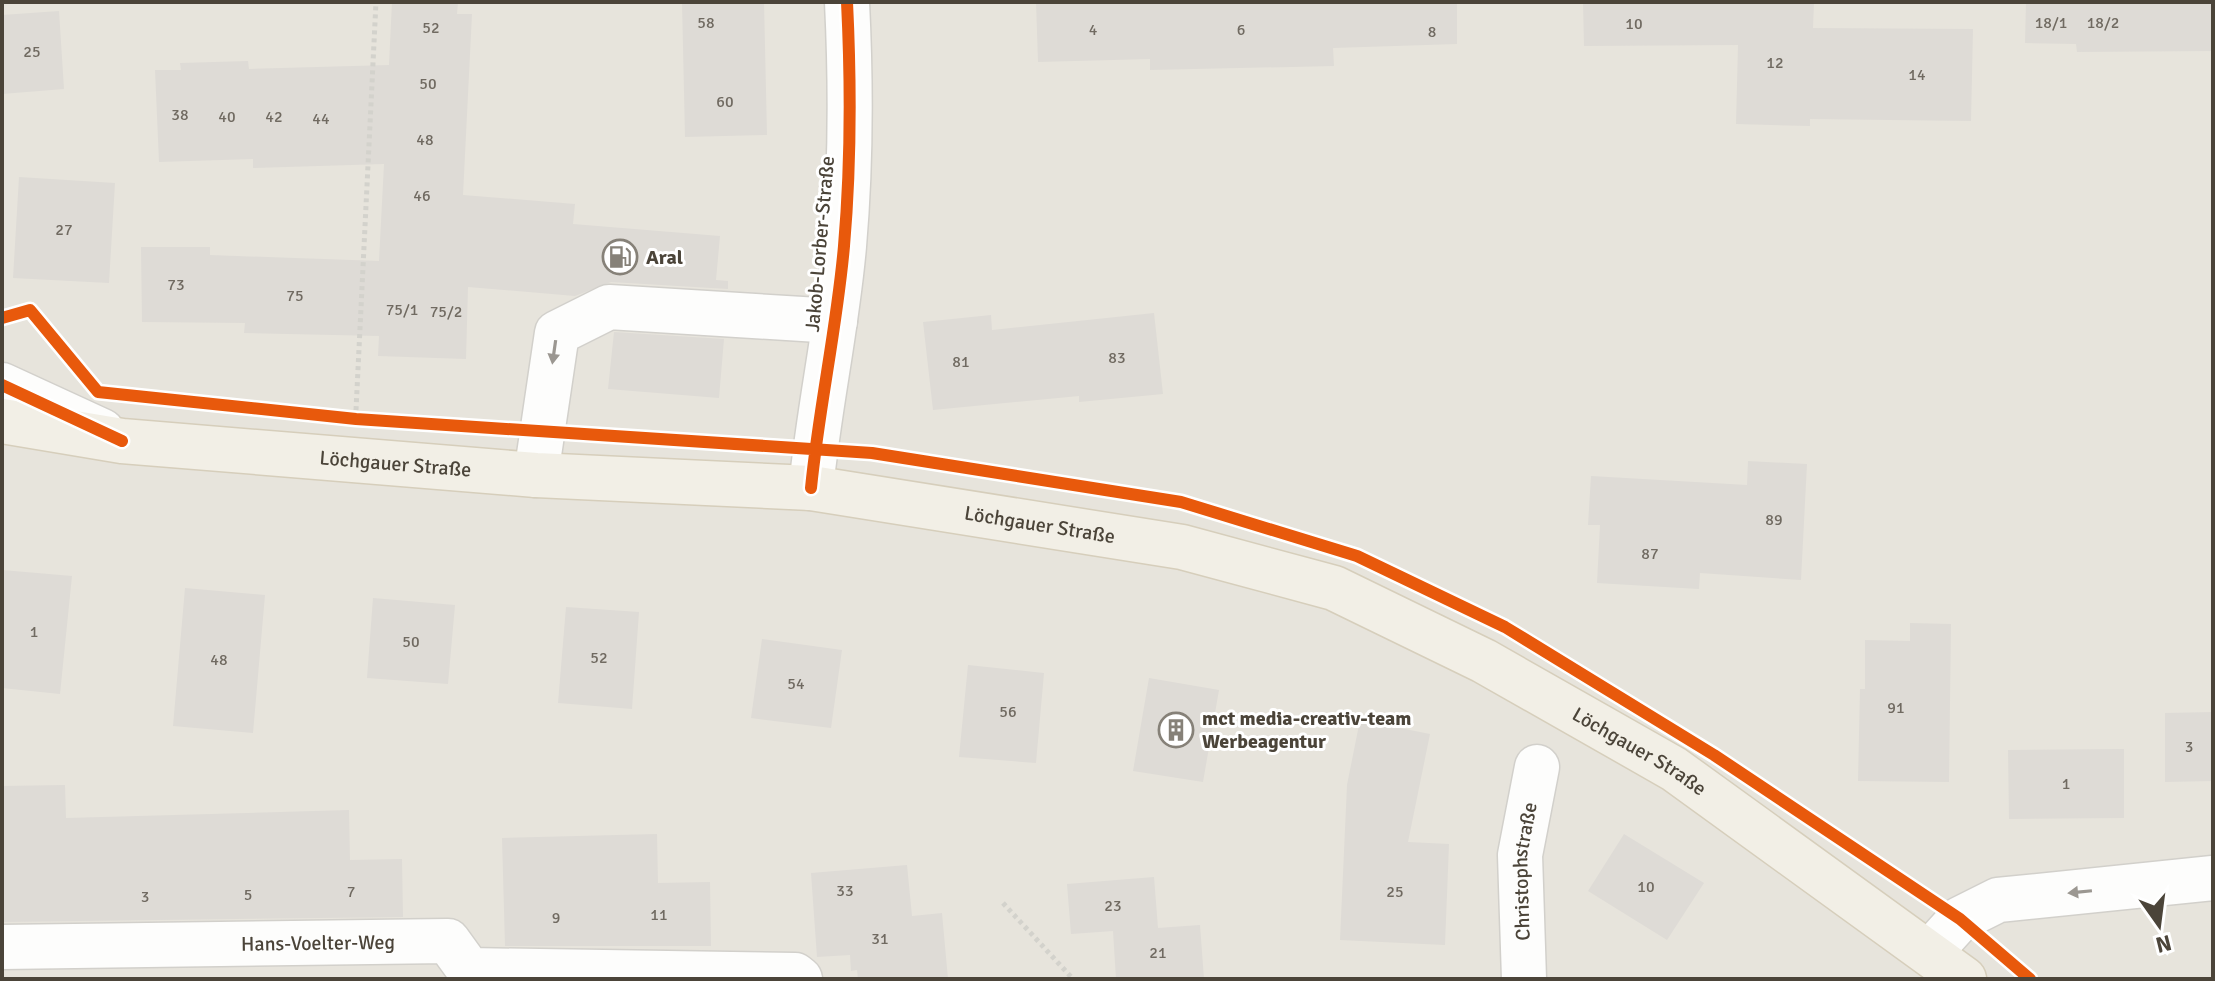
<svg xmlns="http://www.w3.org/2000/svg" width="2215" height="981" font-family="Signika,sans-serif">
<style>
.residential{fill:#e7e4dc}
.building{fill:#dedbd6}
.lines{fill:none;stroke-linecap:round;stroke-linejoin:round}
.minor-casing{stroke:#d2d0cb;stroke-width:47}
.major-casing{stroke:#d6cebb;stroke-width:47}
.path{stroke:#d3d2cc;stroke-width:5;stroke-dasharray:4 4;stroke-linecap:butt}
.minor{stroke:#fdfdfc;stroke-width:44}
.major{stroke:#f2efe6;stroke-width:44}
.cycleway-casing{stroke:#fff;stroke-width:17}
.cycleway{stroke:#e8590c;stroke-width:12}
.oneway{fill:#9b9791}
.labels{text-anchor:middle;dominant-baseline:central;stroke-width:6;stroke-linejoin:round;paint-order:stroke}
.number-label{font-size:16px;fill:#706a61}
.street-label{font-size:20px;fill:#4b4439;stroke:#fff}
.poi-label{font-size:20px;font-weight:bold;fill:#4b4439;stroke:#fff;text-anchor:start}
</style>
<rect width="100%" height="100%" fill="#f4f2ee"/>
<path class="residential" d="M2,2H2213V979H2Z"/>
<path class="building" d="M392,2H458L457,14H472L463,195L575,204L573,224L720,236L716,280L728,281V289L611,282L575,296L468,287L466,359L378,356L379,336L244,333L245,323L142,322L141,247H210V255L379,261L384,164L253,168V159L159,162L155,70H181L180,63L248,61L249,69L389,65Z
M682,2H764L767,135L685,137Z
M1036,2H1457V44L1333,48L1334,66L1150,70V59L1038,62Z
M1583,2H1814L1813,28L1973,29L1971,121L1810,119V126L1736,124L1738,45L1584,46Z
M2026,2H2213V51L2077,52L2076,44L2025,43Z
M59,11L64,89L2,94V15Z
M19,177L115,183L109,283L13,278Z
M1154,313L1163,394L1079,402V396L933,410L923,322L991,315L992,330Z
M614,332L724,339L719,398L608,389Z
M1748,461L1807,464L1801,580L1700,573L1699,589L1597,583L1600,525H1588L1591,476L1747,485Z
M2,570L72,576L60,694L2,688Z
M185,588L265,595L253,733L173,726Z
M373,598L455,605L448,684L367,678Z
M566,607L639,612L632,709L558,703Z
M1910,623L1951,624L1949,782L1858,781L1860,689H1865V640L1910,641Z
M762,639L842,650L831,728L751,718Z
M968,665L1044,673L1036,763L959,757Z
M1149,678L1219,690L1203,782L1133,771Z
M2213,712V781L2165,782V713Z
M1360,720L1430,734L1408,842L1449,844L1445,945L1340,940L1347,785Z
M2124,749V818L2009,819L2008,750Z
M65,785L66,818L349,810L350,860L402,859L403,917L2,922V786Z
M657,834L658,883L710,882L711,946H505L502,838Z
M1624,834L1704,883L1667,940L1588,891Z
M907,865L912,916L942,913L948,979H858L857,970L851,971L850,955L817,957L811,873Z
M1154,877L1158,928L1200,925L1204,979H1116L1113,931L1071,934L1067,884Z"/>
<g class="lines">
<g class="minor-casing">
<g id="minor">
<path d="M2,385L102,431"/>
<path d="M536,475L557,333L609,307L835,321"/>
<path d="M811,488C819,407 837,327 844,246C851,165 851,83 847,2"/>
<path id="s1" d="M2,947L448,941L469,970L795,975L800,979"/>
<path d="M1931,951L1960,919L1998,900L2213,878"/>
<path id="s2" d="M1524,979L1520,855L1537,767"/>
</g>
</g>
<g class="major-casing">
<g id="major">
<path id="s3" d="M2,421L122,441L536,475L811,488L1182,547L1334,588L1484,661L1674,769L1964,979"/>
</g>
</g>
<path class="path" d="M356,410L376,2
M1003,903L1073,979"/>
<use href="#minor" class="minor"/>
<use href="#major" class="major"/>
<g class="cycleway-casing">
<path id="cycleway" d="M2,318L30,310L98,392L356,419L872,453L1181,502L1357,556L1505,627L1714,755L1960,919L2030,979
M2,385L122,441
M811,488C819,407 837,327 844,246C851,165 851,83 847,2"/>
</g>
<use href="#cycleway" class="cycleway"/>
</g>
<defs><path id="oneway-solid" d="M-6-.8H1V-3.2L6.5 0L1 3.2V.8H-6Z" transform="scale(2)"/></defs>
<g class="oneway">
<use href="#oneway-solid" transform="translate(554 352) rotate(98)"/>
<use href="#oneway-solid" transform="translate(2080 892) rotate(174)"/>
</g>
<defs>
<g id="fuel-ring" transform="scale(1.8)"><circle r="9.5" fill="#fff" stroke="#868178" stroke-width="1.5"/><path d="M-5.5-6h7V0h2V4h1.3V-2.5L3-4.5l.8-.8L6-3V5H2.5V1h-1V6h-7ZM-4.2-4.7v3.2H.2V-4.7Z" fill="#868178"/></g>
<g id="building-ring" transform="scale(1.8)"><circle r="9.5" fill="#fff" stroke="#868178" stroke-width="1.5"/><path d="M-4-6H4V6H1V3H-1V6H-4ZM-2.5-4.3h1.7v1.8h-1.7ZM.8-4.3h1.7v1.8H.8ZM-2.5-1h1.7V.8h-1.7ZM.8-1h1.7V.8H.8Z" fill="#868178"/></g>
</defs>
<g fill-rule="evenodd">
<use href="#fuel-ring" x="620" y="257"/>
<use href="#building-ring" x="1176" y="730"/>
</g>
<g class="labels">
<g class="number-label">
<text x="706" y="23">58</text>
<text x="2051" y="23">18/1</text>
<text x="2103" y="23">18/2</text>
<text x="1634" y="24">10</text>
<text x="431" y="28">52</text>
<text x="1093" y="30">4</text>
<text x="1241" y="30">6</text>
<text x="1432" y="32">8</text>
<text x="32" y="52">25</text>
<text x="1775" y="63">12</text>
<text x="1917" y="75">14</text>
<text x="428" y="84">50</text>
<text x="725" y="102">60</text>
<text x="180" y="115">38</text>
<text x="227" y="117">40</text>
<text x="274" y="117">42</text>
<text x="321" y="119">44</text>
<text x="425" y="140">48</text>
<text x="422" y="196">46</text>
<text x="64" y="230">27</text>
<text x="176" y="285">73</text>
<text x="295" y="296">75</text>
<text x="402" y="310">75/1</text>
<text x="446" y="312">75/2</text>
<text x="1117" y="358">83</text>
<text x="961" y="362">81</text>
<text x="1774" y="520">89</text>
<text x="1650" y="554">87</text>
<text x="34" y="632">1</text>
<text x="411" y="642">50</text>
<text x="599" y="658">52</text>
<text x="219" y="660">48</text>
<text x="796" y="684">54</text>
<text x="1896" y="708">91</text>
<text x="1008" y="712">56</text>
<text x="2189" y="747">3</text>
<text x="2066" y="784">1</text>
<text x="1646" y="887">10</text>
<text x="845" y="891">33</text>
<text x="351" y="892">7</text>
<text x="1395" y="892">25</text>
<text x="248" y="895">5</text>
<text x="145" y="897">3</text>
<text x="1113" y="906">23</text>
<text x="659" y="915">11</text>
<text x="556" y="918">9</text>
<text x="880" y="939">31</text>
<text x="1158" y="953">21</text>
</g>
<g class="street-label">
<text transform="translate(820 244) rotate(-85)">Jakob-Lorber-Straße</text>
<text stroke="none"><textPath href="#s3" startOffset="396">Löchgauer Straße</textPath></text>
<text stroke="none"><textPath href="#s3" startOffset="1044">Löchgauer Straße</textPath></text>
<text stroke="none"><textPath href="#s3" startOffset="1692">Löchgauer Straße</textPath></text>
<text stroke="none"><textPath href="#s2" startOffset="108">Christophstraße</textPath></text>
<text stroke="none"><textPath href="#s1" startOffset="316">Hans-Voelter-Weg</textPath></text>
</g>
<g class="poi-label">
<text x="646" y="257">Aral</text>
<text x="1202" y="718">mct media-creativ-team<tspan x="1202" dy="23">Werbeagentur</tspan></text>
</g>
</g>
<rect width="2215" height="981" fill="none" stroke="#4b4439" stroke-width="8"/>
<g transform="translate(2159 925) rotate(166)" stroke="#ffffff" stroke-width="6" paint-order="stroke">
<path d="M0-6L14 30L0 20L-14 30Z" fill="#4b4439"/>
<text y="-12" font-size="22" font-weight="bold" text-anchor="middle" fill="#4b4439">N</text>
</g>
</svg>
